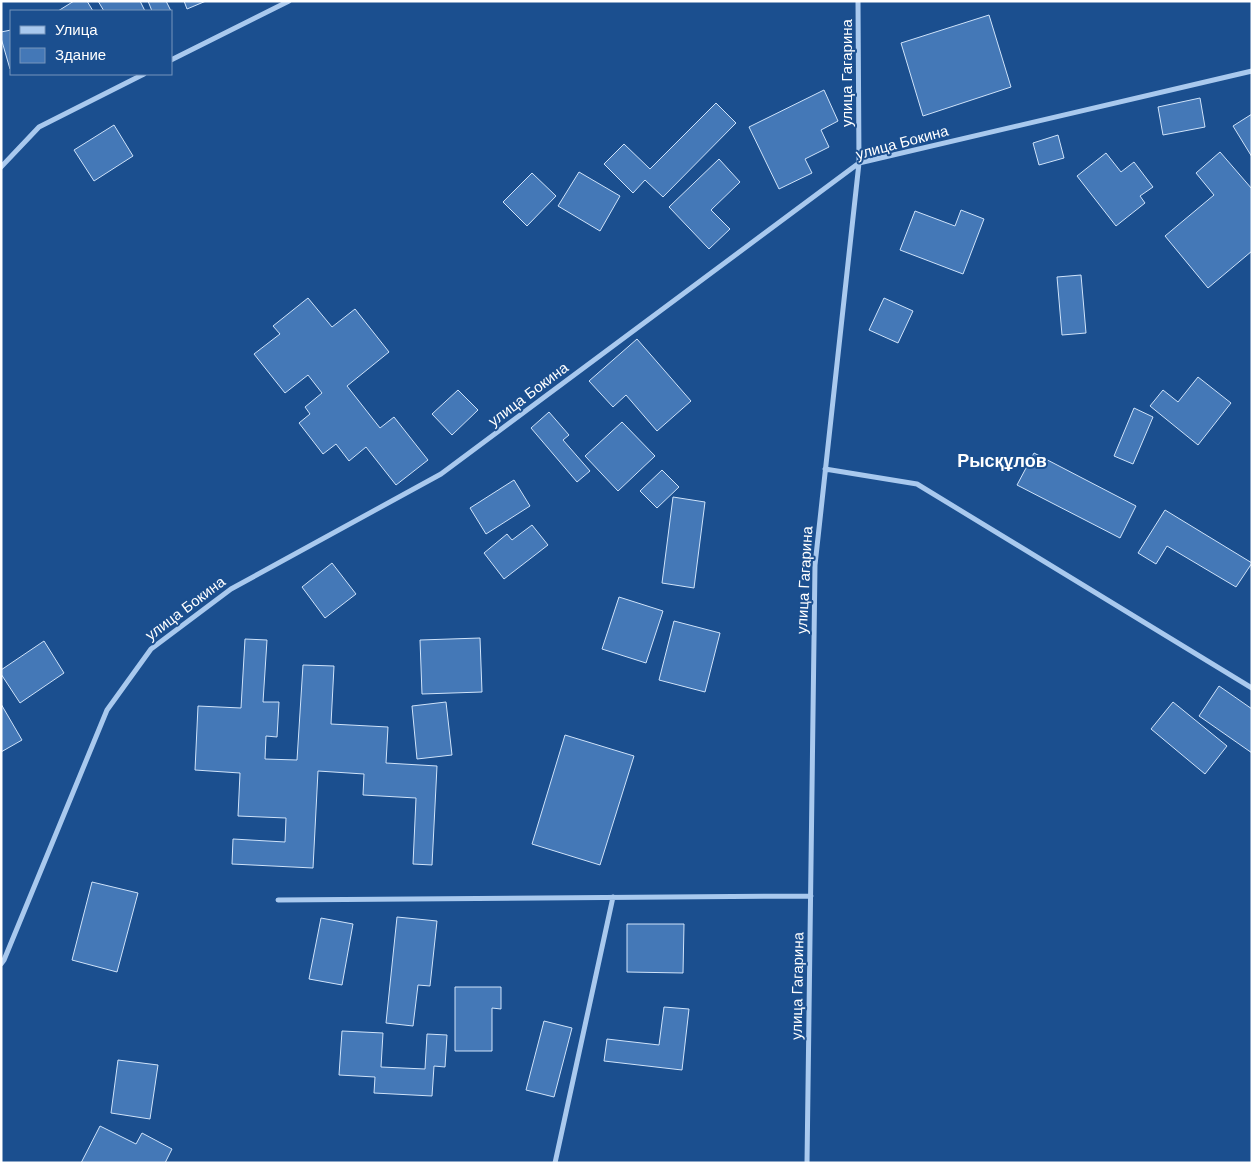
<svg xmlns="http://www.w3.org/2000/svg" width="1253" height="1164" font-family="Helvetica,sans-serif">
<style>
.building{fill:#4478b7;stroke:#cfe3fa}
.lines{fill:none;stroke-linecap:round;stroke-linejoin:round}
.minor{stroke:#a9c9ee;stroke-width:5}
.labels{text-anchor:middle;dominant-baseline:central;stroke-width:4;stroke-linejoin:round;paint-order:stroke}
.street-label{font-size:15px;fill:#fff;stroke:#1b4f8f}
.quarter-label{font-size:18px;font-weight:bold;fill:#fff;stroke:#1b4f8f}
</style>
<rect width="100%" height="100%" fill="#1b4f8f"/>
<path class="building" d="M74,1H87L93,11H58Z
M98,1H140L145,11H104Z
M148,1H166L171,11H152Z
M184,1H206L187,9Z
M989,15L1011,87L923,116L901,43Z
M11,30V68L10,69L1,38V32Z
M824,90L838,121L821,130L829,147L805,159L812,173L779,189L749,127Z
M1200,98L1205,127L1163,135L1158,107Z
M716,103L736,123L663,197L645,180L633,193L604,164L624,144L650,169Z
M1252,114V157L1233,126Z
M114,125L133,156L94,181L74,150Z
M1058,135L1064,158L1039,165L1033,143Z
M1220,152L1252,189V251L1208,288L1165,236L1214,195L1196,173Z
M1106,153L1121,172L1134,162L1153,187L1140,196L1145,203L1116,226L1077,176Z
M719,159L740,182L711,210L730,229L709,249L669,207Z
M579,172L620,196L600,231L558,206Z
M532,173L556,196L527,226L503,202Z
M961,210L984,219L963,274L900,250L915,211L955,226Z
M1081,275L1086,333L1062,335L1057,277Z
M308,298L332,327L355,309L389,352L347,386L380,428L394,417L428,460L396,485L366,447L349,461L336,444L323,454L299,423L310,414L305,407L322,393L308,375L285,393L254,354L280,334L273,326Z
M884,298L913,311L898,343L869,330Z
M637,339L691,401L657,431L626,395L613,407L589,381Z
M1198,377L1231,403L1198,445L1150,406L1163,390L1178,402Z
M458,390L478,410L452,435L432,414Z
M1134,408L1153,417L1133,464L1114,456Z
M549,412L569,435L563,440L590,471L577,482L531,428Z
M622,422L655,456L618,491L585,456Z
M1034,453L1136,506L1120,538L1017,485Z
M662,470L679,487L657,508L640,491Z
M514,480L530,506L486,534L470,508Z
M673,497L705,502L694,588L662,583Z
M1165,510L1252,563L1236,587L1167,546L1156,564L1138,553Z
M532,525L548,545L504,579L484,553L507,534L512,540Z
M332,563L356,594L325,618L302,587Z
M619,597L663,611L646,663L602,649Z
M674,621L720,633L705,692L659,680Z
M480,638L482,692L422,694L420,640Z
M245,639L267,640L263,702H279L277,737L266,736L265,759L297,760L303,665L334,666L331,724L388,727L386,763L437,766L432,865L413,864L416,798L363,795L364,774L318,771L313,868L232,864L233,839L285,842L286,818L238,816L240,773L195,770L198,706L241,708Z
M44,641L64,673L20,703L1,674V670Z
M1219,686L1252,709V753L1199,716Z
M446,702L452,755L417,759L412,706Z
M1173,702L1227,746L1205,774L1151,729Z
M1,704L22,740L1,752Z
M565,735L634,756L600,865L532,844Z
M92,882L138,893L117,972L72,960Z
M397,917L437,921L430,986L418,985L413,1026L386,1023Z
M321,918L353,924L342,985L309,979Z
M627,924H684L683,973L627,972Z
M455,987H501V1009L492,1008V1051H455Z
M664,1007L689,1009L682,1070L604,1061L607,1039L659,1045Z
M544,1021L572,1028L554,1097L526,1090Z
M342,1031L383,1033L381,1067L425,1069L427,1034L447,1035L445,1067L434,1066L432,1096L374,1093L375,1077L339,1075Z
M118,1060L158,1065L150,1119L111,1113Z
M100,1126L136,1144L142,1133L172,1149L165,1163H81Z"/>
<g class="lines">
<path class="minor" d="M171,60L289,1
M1,167L39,127L144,74
M825,469L917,484L1252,688
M278,900L811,896
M1,964L4,960L107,710L151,649L231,589L441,474L859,163L1252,71
M555,1163L613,897
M807,1163L815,565L859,163L858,1"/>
</g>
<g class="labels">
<g class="street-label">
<text transform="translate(846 73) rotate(-90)">улица Гагарина</text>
<text transform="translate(902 142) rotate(-15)">улица Бокина</text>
<text transform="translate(528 394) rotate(-37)">улица Бокина</text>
<text transform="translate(804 580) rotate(-87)">улица Гагарина</text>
<text transform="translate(185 608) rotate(-37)">улица Бокина</text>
<text transform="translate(797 986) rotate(-89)">улица Гагарина</text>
</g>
<g class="quarter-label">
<text x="1002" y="461">Рысқұлов</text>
</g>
</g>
<rect width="1253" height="1164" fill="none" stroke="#ffffff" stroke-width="5"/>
<rect x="10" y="10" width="162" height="65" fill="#1b4f8f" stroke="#7695bc"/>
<rect x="20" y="26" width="25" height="8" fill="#a9c9ee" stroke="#7695bc"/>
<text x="55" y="35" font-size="15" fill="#ffffff">Улица</text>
<rect x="20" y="48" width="25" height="15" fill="#4478b7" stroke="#7695bc"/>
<text x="55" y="60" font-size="15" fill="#ffffff">Здание</text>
</svg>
